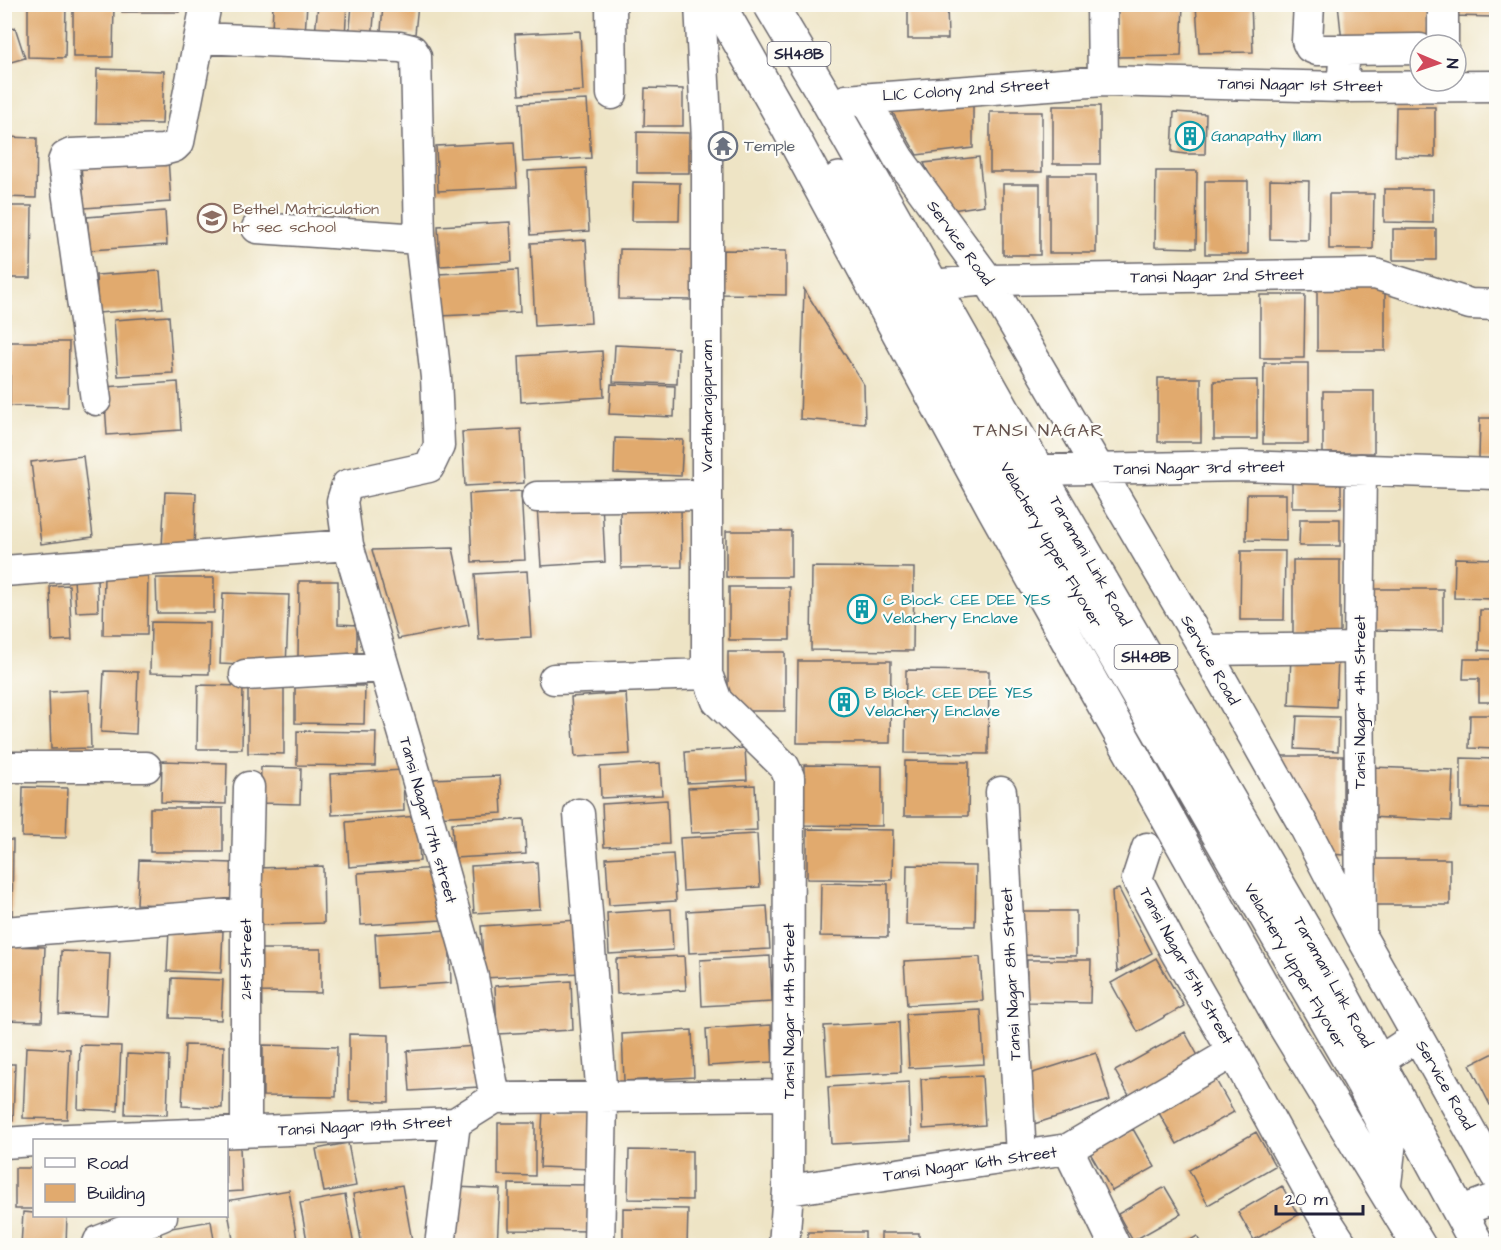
<svg xmlns="http://www.w3.org/2000/svg" width="1501" height="1250" font-family="'Architects Daughter',sans-serif">
<style>
.building{fill:#e1aa6e}
.lines{fill:none;stroke-linecap:round;stroke-linejoin:round}
.minor-casing{stroke:#69666b;stroke-width:33}
.major-casing{stroke:#69666b;stroke-width:36}
.minor{stroke:#fff;stroke-width:30}
.major{stroke:#fff;stroke-width:33}
.labels{text-anchor:middle;dominant-baseline:central;stroke-width:4.5;stroke-linejoin:round;paint-order:stroke}
.shield{fill:#fdfcf7;stroke:#646373;stroke-width:1.5}
.shield-label{font-size:15px;font-weight:bold;fill:#22223b}
.street-label{font-size:16px;fill:#22223b;stroke:#fdfcf7}
.culture-label{font-size:16px;fill:#0d838f;stroke:#fdfcf7;text-anchor:start}
.worship-label{font-size:16px;fill:#5b616d;stroke:#fdfcf7;text-anchor:start}
.education-label{font-size:16px;fill:#785e54;stroke:#fdfcf7;text-anchor:start}
.neighbourhood-label{font-size:18px;letter-spacing:1.5px;fill:#65524d;stroke:#fdfcf7}
</style>
<rect width="100%" height="100%" fill="#fdfcf7"/>
<filter id="ink" filterUnits="userSpaceOnUse"><feTurbulence type="fractalNoise" baseFrequency=".0167" numOctaves="2"/><feDisplacementMap in="SourceGraphic" scale="12" xChannelSelector="R" yChannelSelector="G"/><feConvolveMatrix kernelMatrix="1 2 1 2 8 2 1 2 1" color-interpolation-filters="sRGB"/></filter>
<filter id="wash" filterUnits="userSpaceOnUse"><feTurbulence type="fractalNoise" baseFrequency=".008" numOctaves="4" result="noise"/><feDisplacementMap in="SourceGraphic" scale="24" xChannelSelector="R" yChannelSelector="G"/><feGaussianBlur stdDeviation="1.35" result="paint"/><feColorMatrix in="noise" values="0 0 0 0 0 0 0 0 0 0 0 0 0 0 0 0 0 1.4 0 .05"/><feComposite in="paint" operator="in"/></filter>
<g filter="url(#wash)">
<rect width="100%" height="100%" fill="#eee4c5"/>
<g id="blocks">
<path class="building" d="M28,4H66L65,58L28,57Z
M73,4H114L113,57H73Z
M122,4H179V12H122Z
M273,4H307L305,34L272,31Z
M318,4H347L345,36L315,34Z
M383,4H418L415,34L381,31Z
M908,4H947L948,39H908Z
M1117,4H1183L1181,56L1118,57Z
M1196,4H1251L1253,52L1199,53Z
M1338,4H1430L1432,44L1342,42Z
M1451,4H1496V17L1451,16Z
M352,5H375L372,40L349,38Z
M15,27L25,58L4,64V31Z
M580,31L583,91L519,95L515,34Z
M97,69L164,71L162,124L96,123Z
M645,88L683,89V126H644Z
M587,100L591,158L523,162L520,103Z
M889,106H973V148L917,155Z
M1053,106H1100V164H1053Z
M1396,107H1435V157L1395,156Z
M990,112H1042V172H990Z
M1174,112L1206,114L1205,154H1185L1172,152Z
M637,132L689,133V173H637Z
M4,137L37,138L36,198L4,197Z
M514,142L517,187L438,191L436,146Z
M979,157L984,205L946,211L924,163Z
M168,158L171,202L84,208L81,164Z
M586,168L589,231L531,235L528,171Z
M1156,171H1197L1196,248L1155,247Z
M1049,175H1096V253H1049Z
M1270,180L1309,181L1308,240L1270,239Z
M1205,181H1248V254H1205Z
M633,182L680,183L679,221H632Z
M1003,184H1040V255H1003Z
M1384,189H1433V223L1384,222Z
M1329,194H1374L1373,249H1329Z
M4,206H32L31,278H4Z
M165,211L167,245L90,250L87,217Z
M510,222L512,262L440,266L438,226Z
M1393,229H1436V260H1393Z
M586,240L591,323L535,326L531,243Z
M620,249L695,250V300L619,299Z
M723,250L786,251V295L722,294Z
M518,270L520,312L440,316L438,274Z
M160,271L163,308L98,313L96,275Z
M1317,283H1385V351H1317Z
M804,289L864,385L865,424L800,419Z
M1260,295H1305L1304,358H1260Z
M169,316L173,373L118,376L114,320Z
M10,342H69L68,407L10,406Z
M615,345L678,348L677,384L613,382Z
M602,351L604,397L521,402L519,356Z
M1264,363H1308V444H1263Z
M1158,378H1201V442H1158Z
M1257,380V439H1214V381Z
M178,382L181,430L107,435L104,387Z
M611,384L675,386L674,417L609,414Z
M1323,391H1374V453H1323Z
M1480,418H1496V460L1479,459Z
M521,429L524,483L465,486L462,432Z
M615,438L683,440L681,476L614,473Z
M83,456L93,537L41,544L31,462Z
M1292,478H1341V508H1292Z
M521,491L525,560L472,562L469,494Z
M165,492L196,493L194,549L162,547Z
M1247,494H1286V541L1246,540Z
M602,502L605,562L541,566L537,506Z
M681,507L682,567L621,568L620,509Z
M1300,519H1340V546H1299Z
M726,531H791V577H726Z
M453,548L469,625L398,639L372,550Z
M1241,551H1285L1284,620H1240Z
M1455,558L1496,559V599L1454,598Z
M1293,560H1340V635L1293,636Z
M812,567L914,568L913,651L811,650Z
M104,570L148,571L147,635H103Z
M527,571L531,637L479,640L475,574Z
M97,578L98,611L76,612L74,579Z
M156,578H214V613H157Z
M299,581H338V624L357,625V658L298,657Z
M69,585L72,640L52,641L50,586Z
M729,587H790V640H729Z
M1369,589H1443V631L1369,630Z
M223,593L289,595L286,667L220,664Z
M1480,610H1496V651L1479,650Z
M151,622L210,623L209,674L150,673Z
M728,652H785V711H728Z
M1291,655L1338,657L1336,707L1289,705Z
M1464,659H1496V702H1479V679H1463Z
M798,661H891L890,743H797Z
M906,670L989,671L988,754L905,753Z
M104,671L138,672L136,734L101,732Z
M198,685L243,686L242,749H197Z
M295,685L365,686L364,724L295,723Z
M248,688H284V754L248,753Z
M89,690L91,748L51,749L49,692Z
M626,693L630,754L575,757L571,697Z
M1470,715H1496V749L1469,748Z
M1297,716L1339,717L1338,751L1295,749Z
M297,731L376,732L375,766L297,765Z
M745,748L747,780L687,783L685,752Z
M1278,756H1343V855L1332,854Z
M1461,758L1496,759V809L1461,808Z
M162,761L227,763L226,804L161,802Z
M905,761L969,762L968,816H904Z
M660,763L662,795L601,798L600,767Z
M804,765L882,766V826L803,825Z
M261,767L301,768L300,804L260,803Z
M1371,767L1453,770L1451,821L1369,817Z
M403,770L404,811L332,815L330,774Z
M500,776L502,813L434,817L432,779Z
M755,785L757,830L691,833L688,788Z
M23,787L68,788L66,838L22,837Z
M667,800L669,844L604,847L602,804Z
M150,808H223V852H150Z
M417,816L420,861L349,867L346,822Z
M524,819L526,854L454,858L452,823Z
M807,829L893,830L892,880L807,879Z
M757,834L760,887L683,891L680,838Z
M4,840H13L12,923H4Z
M673,854L676,901L609,905L606,858Z
M1374,859H1450V905H1374Z
M139,860L233,863L231,907L137,904Z
M537,862L540,909L474,913L471,866Z
M907,865L976,866L975,926L906,925Z
M323,866L324,923L260,925L258,868Z
M438,868L441,920L361,925L358,873Z
M821,883L888,884V937L820,936Z
M1119,889L1152,953L1117,972L1112,891Z
M767,906L770,949L689,953L687,911Z
M671,909L673,950L609,954L607,913Z
M1019,911H1076V956L1019,955Z
M579,920L581,973L484,978L481,926Z
M169,929L223,931L221,973L167,971Z
M449,930L451,983L378,988L375,934Z
M4,946L45,947L42,1021L4,1020Z
M260,949H321V993L259,992Z
M61,951L110,953L107,1016L59,1014Z
M684,956L686,990L617,994L616,959Z
M770,956L772,1002L702,1006L700,960Z
M980,957L983,1001L907,1005L904,961Z
M1156,958L1184,1006L1138,1032L1111,983Z
M1027,960H1091L1090,1003L1026,1002Z
M172,978L223,980L221,1020L170,1018Z
M571,981L573,1030L497,1034L495,986Z
M981,1010L984,1064L909,1068L906,1014Z
M899,1022L901,1072L827,1076L824,1026Z
M771,1025L773,1062L708,1066L706,1029Z
M692,1030L694,1077L624,1081L622,1034Z
M1185,1032L1203,1065L1134,1104L1115,1071Z
M349,1034L389,1035V1102L349,1101Z
M80,1045L121,1046L118,1111L78,1109Z
M185,1045L224,1046L222,1108L182,1106Z
M263,1045L337,1047L336,1097L263,1096Z
M476,1046L479,1087L410,1091L407,1051Z
M26,1047L70,1049L67,1119L23,1118Z
M1496,1052V1102L1490,1105L1470,1065Z
M1096,1053L1110,1100L1034,1124L1020,1077Z
M127,1054L169,1056L167,1115L125,1114Z
M4,1064H15L13,1121H4Z
M1213,1075L1234,1112L1177,1144L1156,1108Z
M982,1076L985,1125L923,1129L921,1079Z
M909,1082L911,1140L831,1144L828,1087Z
M543,1109L594,1112L591,1169L540,1167Z
M498,1123H535V1176L498,1175Z
M1133,1129L1155,1167L1112,1191L1090,1153Z
M1256,1132L1275,1166L1208,1205L1189,1170Z
M348,1143L356,1186L324,1192L316,1149Z
M226,1147H240L242,1191L226,1192Z
M629,1150L692,1151V1200L628,1199Z
M15,1168H34V1209H15Z
M509,1184L592,1185L591,1231L509,1230Z
M402,1185L412,1241L388,1246H362L353,1194Z
M1282,1186L1298,1215L1254,1240L1238,1212Z
M455,1187L500,1189L497,1246H452Z
M1165,1187L1181,1214L1133,1241L1118,1214Z
M289,1190L298,1246H252V1242L234,1245L226,1201Z
M345,1195L354,1246H308L300,1203Z
M623,1208L688,1209L687,1246H623Z
M23,1212L34,1213V1216H67L66,1246H21Z
M211,1221L215,1246H163L160,1230Z
M808,1232H865V1246H808Z
M881,1233H919V1246H881Z
M153,1236L154,1246H104L103,1242Z
M1197,1236L1202,1246H1180Z"/>
</g>
</g>
<g filter="url(#ink)">
<use href="#blocks" fill-opacity="0" stroke="#69666b" stroke-width="1.5"/>
<g class="lines">
<g class="minor-casing">
<path id="minor" d="M611,4L612,94
M700,4L707,140V674L717,701L784,766L789,777L788,1190L784,1246
M1102,4L1103,81
M1309,4L1307,41L1310,47L1317,50H1345
M1443,4V45
M200,38L400,47L412,50L416,56L420,239L436,377L439,446L429,467L347,485L342,501L348,545L418,782L473,977L495,1098
M1342,87L1345,50L1420,49
M864,98L899,159L988,280L1205,650L1305,828L1361,936L1496,1176
M846,100L1103,81L1342,87L1496,86
M257,228L420,239
M932,285L988,280L1375,274L1470,304L1496,305
M96,400L63,162L65,157L71,154L163,150L174,147L179,142L206,4
M1037,470L1242,466L1496,474
M537,497L707,495
M4,571L348,545
M1205,650L1359,648
M245,675L384,667
M554,679L707,674
M4,767H146
M1001,792L1021,1156
M579,814L602,1098L599,1246
M1147,848L1137,879L1176,953L1233,1052L1321,1212L1343,1246
M1361,931L1359,648L1361,469
M4,932L246,913
M1378,1062L1417,1036
M246,1132V913L249,787
M45,1140L455,1123L495,1098L788,1095
M4,1143L34,1141
M1068,1149L1115,1246
M788,1190L1068,1149L1233,1052
M1459,1212L1496,1198
M97,1246L99,1241L162,1216
M440,1246L455,1123"/>
</g>
<g class="major-casing">
<path id="major" d="M718,4L780,113L994,509L1283,1023L1419,1246
M770,4L829,103L1037,470L1335,982L1478,1246
M839,179L1363,1084L1390,1137L1384,1188"/>
</g>
<use href="#minor" class="minor"/>
<use href="#major" class="major"/>
</g>
</g>
<defs>
<g id="building-ring" transform="scale(1.5)"><circle r="9.5" fill="#fdfcf7" stroke="#0f9aa8" stroke-width="1.5"/><path d="M-4-6H4V6H1V3H-1V6H-4ZM-2.5-4.3h1.7v1.8h-1.7ZM.8-4.3h1.7v1.8H.8ZM-2.5-1h1.7V.8h-1.7ZM.8-1h1.7V.8H.8Z" fill="#0f9aa8"/></g>
<g id="temple-ring" transform="scale(1.5)"><circle r="9.5" fill="#fdfcf7" stroke="#6b7280" stroke-width="1.5"/><path d="M0-6L5-2H3V0L6.5 2.5H4V6H1.5V3h-3V6H-4V2.5H-6.5L-3 0V-2H-5Z" fill="#6b7280"/></g>
<g id="school-ring" transform="scale(1.5)"><circle r="9.5" fill="#fdfcf7" stroke="#8d6e63" stroke-width="1.5"/><path d="M0-5L7-2L0 1L-7-2ZM-4 1L0 2.5L4 1V4Q0 6-4 4Z" fill="#8d6e63"/></g>
</defs>
<g fill-rule="evenodd">
<use href="#building-ring" x="1190" y="136"/>
<use href="#temple-ring" x="723" y="146"/>
<use href="#school-ring" x="212" y="218"/>
<use href="#building-ring" x="862" y="609"/>
<use href="#building-ring" x="844" y="702"/>
</g>
<g class="labels">
<g class="shield">
<rect x="767.5" y="42" width="63" height="24" rx="4.5"/>
<rect x="1114.5" y="645" width="63" height="24" rx="4.5"/>
</g>
<g class="shield-label">
<text x="799" y="54">SH48B</text>
<text x="1146" y="657">SH48B</text>
</g>
<g class="street-label">
<text transform="translate(1300 85) rotate(1)">Tansi Nagar 1st Street</text>
<text transform="translate(966 90) rotate(-4)">LIC Colony 2nd Street</text>
<text transform="translate(960 243) rotate(54)">Service Road</text>
<text transform="translate(1217 276) rotate(-1)">Tansi Nagar 2nd Street</text>
<text transform="translate(707 406) rotate(-90)">Varatharajapuram</text>
<text transform="translate(1199 468) rotate(-1)">Tansi Nagar 3rd street</text>
<text transform="translate(1051 545) rotate(60)">Velachery Upper Flyover</text>
<text transform="translate(1090 561) rotate(60)">Taramani Link Road</text>
<text transform="translate(1210 660) rotate(60)">Service Road</text>
<text transform="translate(1360 702) rotate(-90)">Tansi Nagar 4th Street</text>
<text transform="translate(428 820) rotate(74)">Tansi Nagar 17th street</text>
<text transform="translate(246 959) rotate(-90)">21st Street</text>
<text transform="translate(1186 966) rotate(61)">Tansi Nagar 15th Street</text>
<text transform="translate(1295 966) rotate(60)">Velachery Upper Flyover</text>
<text transform="translate(1011 974) rotate(-93)">Tansi Nagar 8th Street</text>
<text transform="translate(1333 982) rotate(61)">Taramani Link Road</text>
<text transform="translate(789 1011) rotate(-90)">Tansi Nagar 14th Street</text>
<text transform="translate(1445 1085) rotate(60)">Service Road</text>
<text transform="translate(365 1126) rotate(-3)">Tansi Nagar 19th Street</text>
<text transform="translate(970 1164) rotate(-8)">Tansi Nagar 16th Street</text>
</g>
<g class="culture-label">
<text x="1211" y="136">Ganapathy Illam</text>
<text x="883" y="600">C Block CEE DEE YES<tspan x="883" dy="18">Velachery Enclave</tspan></text>
<text x="865" y="693">B Block CEE DEE YES<tspan x="865" dy="18">Velachery Enclave</tspan></text>
</g>
<g class="worship-label">
<text x="744" y="146">Temple</text>
</g>
<g class="education-label">
<text x="233" y="209">Bethel Matriculation<tspan x="233" dy="18">hr sec school</tspan></text>
</g>
<g class="neighbourhood-label">
<text x="1039" y="430">TANSI NAGAR</text>
</g>
</g>
<rect width="1501" height="1250" fill="none" stroke="#fdfcf7" stroke-width="24"/>
<rect x="33" y="1139" width="195" height="78" fill="#fdfcf7" stroke="#a5a5ac" stroke-width="1.5"/>
<rect x="45" y="1158" width="30" height="9" fill="#ffffff" stroke="#a5a5ac" stroke-width="1.5"/>
<text x="87" y="1169" font-size="18" fill="#22223b">Road</text>
<rect x="45" y="1184" width="30" height="18" fill="#e1aa6e" stroke="#a5a5ac" stroke-width="1.5"/>
<text x="87" y="1199" font-size="18" fill="#22223b">Building</text>
<g transform="translate(1438 63) rotate(92)"><circle r="28" fill="#fdfcf7" stroke="#a5a5ac" stroke-width="1.5"/>
<path d="M0-4.5L10 22L0 15L-10 22Z" fill="#d1495b"/>
<text y="-9" font-size="16" font-weight="bold" text-anchor="middle" fill="#22223b">N</text>
</g>
<path d="M1276 1205v9h87v-9" fill="none" stroke="#22223b" stroke-width="3"/>
<text x="1285" y="1205" font-size="18" fill="#22223b" stroke="#fdfcf7" stroke-width="4.5" paint-order="stroke">20 m</text>
</svg>
